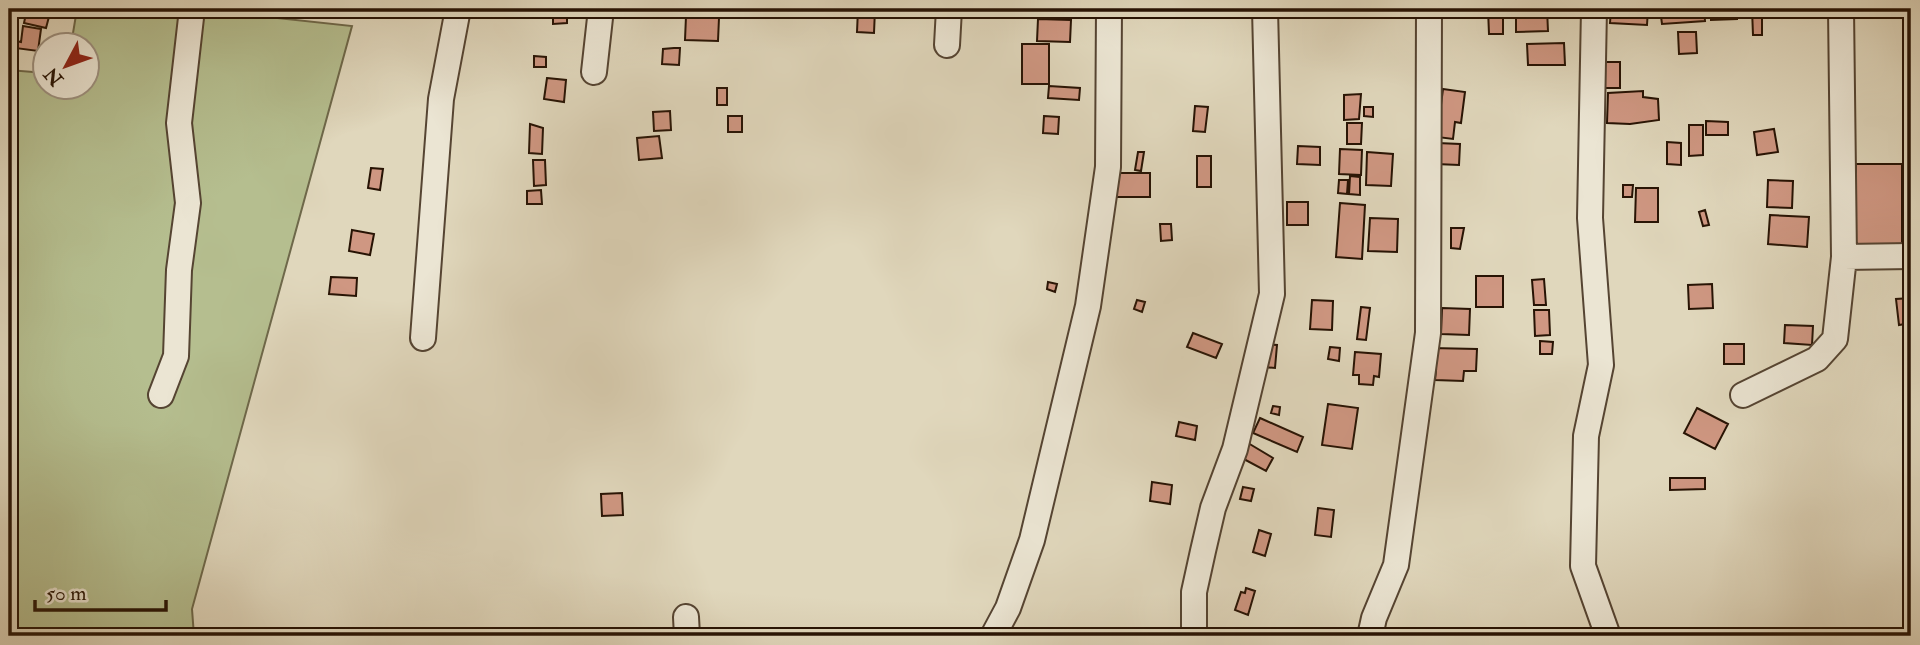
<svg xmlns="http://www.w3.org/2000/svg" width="1920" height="645" font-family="'IM FELL Double Pica',serif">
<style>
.green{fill:#b5be8f;stroke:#6e684a;stroke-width:2}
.building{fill:#cf9782;stroke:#271304;stroke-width:2}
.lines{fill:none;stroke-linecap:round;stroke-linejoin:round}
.minor-casing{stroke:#554432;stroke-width:28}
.minor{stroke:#ebe5d3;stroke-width:24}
</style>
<rect width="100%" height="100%" fill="#e0d7bc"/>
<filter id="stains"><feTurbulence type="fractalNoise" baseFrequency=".00286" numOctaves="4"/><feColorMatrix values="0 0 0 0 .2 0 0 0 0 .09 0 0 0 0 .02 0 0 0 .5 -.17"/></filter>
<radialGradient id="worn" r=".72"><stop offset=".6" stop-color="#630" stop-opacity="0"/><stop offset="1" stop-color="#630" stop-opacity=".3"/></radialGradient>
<path class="green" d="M77,9H194L352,26L192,609L194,636H9V70L45,73L46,88H88V46L71,45Z"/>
<path class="building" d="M27,9H51L46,28L24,23Z
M553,9H567V23L553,24Z
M802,9H822V16L801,14Z
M858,9H875L874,33L857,32Z
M1036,9H1069L1070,11L1037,13Z
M1149,9H1165V16H1149Z
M1488,9H1503V34H1489Z
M1516,9H1547L1548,31L1516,32Z
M1611,9H1648L1647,25L1610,23Z
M1660,9H1704L1705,21L1662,24Z
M1711,9H1737V19L1711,20Z
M1752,9H1762V35H1753Z
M686,16L719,18L718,41L685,40Z
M1038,19L1071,20L1070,42L1037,41Z
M23,26L41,29L38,51L15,48L16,41L21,42Z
M1678,32H1696L1697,53L1679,54Z
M1564,43L1565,65H1528L1527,44Z
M1022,44H1049V84H1022Z
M674,48H680L679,65L662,64L663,49Z
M534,56L546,57V67H534Z
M1600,62H1620V88H1600Z
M547,78L566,80L564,102L544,99Z
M1049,86L1080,88L1079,100L1048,98Z
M717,88H727V105H717Z
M1443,89L1465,92L1461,123L1455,122L1453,139L1437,137Z
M1643,91V97L1658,99L1659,120L1630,124L1607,123L1608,93Z
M1361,94L1359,119L1344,120V95Z
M1195,106L1208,107L1205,132L1193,131Z
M1364,107H1373V117L1364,116Z
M670,111L671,130L654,131L653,112Z
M728,116H742V132H728Z
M1044,116L1059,117L1058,134L1043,133Z
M1706,121L1728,122V135H1706Z
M1347,123H1362L1361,144H1347Z
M530,124L543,128L542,154L529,153Z
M1689,125H1703V155L1689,156Z
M1774,129L1778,152L1757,155L1754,132Z
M659,136L662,158L639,160L637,138Z
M1667,142L1681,143V165L1667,164Z
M1437,143L1460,144L1459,165L1436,164Z
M1298,146L1320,147V165L1297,164Z
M1340,149L1362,150L1361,175L1339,174Z
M1138,152H1144L1141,171L1135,170Z
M1367,152L1393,154L1391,186L1366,185Z
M1197,156H1211V187H1197Z
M1906,157H1911V250H1908Z
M533,160H545L546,185L534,186Z
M1856,164H1902V247H1856Z
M371,168L383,169L380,190L368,188Z
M1116,173H1150V197H1116Z
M1350,176L1360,177V195L1349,194Z
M1339,180H1348L1347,194L1338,193Z
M1768,180L1793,181L1792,208L1767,207Z
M1623,185H1633L1632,197H1623Z
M1636,188H1658V222H1635Z
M541,190L542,204H527V191Z
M1287,202H1308V225H1287Z
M1340,203L1365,205L1362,259L1336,257Z
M1705,210L1709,225L1703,226L1699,212Z
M1770,215L1809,217L1807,247L1768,244Z
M1370,218L1398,219L1397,252L1368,251Z
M1160,224H1171L1172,240L1161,241Z
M1451,228H1464L1460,249L1451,248Z
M352,230L374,234L370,255L349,251Z
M1476,276H1503V307H1476Z
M331,277L357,278L356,296L329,294Z
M1544,279L1546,305H1534L1532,280Z
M1048,282L1057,284L1055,292L1047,289Z
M1712,284L1713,308L1689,309L1688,285Z
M1911,298V323L1899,325L1896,299Z
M1137,300L1145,302L1142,312L1134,309Z
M1312,300L1333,301L1332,330L1310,329Z
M1361,307L1370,308L1366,340L1357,339Z
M1442,308L1470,309L1469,335L1441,334Z
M1534,310H1549L1550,335L1535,336Z
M1785,325L1813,326L1812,345L1784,343Z
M1193,333L1222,344L1216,358L1187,347Z
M1540,341L1553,342L1552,354H1540Z
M1265,344L1277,345L1275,368L1263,367Z
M1724,344H1744V364H1724Z
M1330,347L1340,348L1339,361L1328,359Z
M1431,348L1477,349L1476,371H1464L1463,381L1435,380L1436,370H1430Z
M1355,352L1381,354L1379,377L1374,376L1373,385L1359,384V375H1353Z
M1328,404L1358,408L1352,449L1322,445Z
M1273,406L1280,407L1279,415L1271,413Z
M1697,408L1728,424L1715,449L1684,433Z
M1260,418L1303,437L1297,452L1253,433Z
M1179,422L1197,426L1195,440L1176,436Z
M1248,443L1273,458L1266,471L1240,457Z
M1670,478H1705V489L1670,490Z
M1152,482L1172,485L1170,504L1150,501Z
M1243,487L1254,489L1251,501L1240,499Z
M622,493L623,515L602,516L601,494Z
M1318,508L1334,510L1331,537L1315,535Z
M1259,530L1271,534L1265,556L1253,552Z
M1246,588L1255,591L1248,615L1235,610L1241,592L1245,593Z"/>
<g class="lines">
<g class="minor-casing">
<path id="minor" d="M1594,9L1590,218L1601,365L1586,436L1583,566L1608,636
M947,45L949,9
M594,72L601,9
M1844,257L1911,256
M423,338L441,99L458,9
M161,395L176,356L179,270L188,203L179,123L192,9
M1743,395L1817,359L1835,339L1844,257L1841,9
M686,617L687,636
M993,636L1008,608L1032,540L1088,306L1108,167L1109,9
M1194,636V592L1203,551L1213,508L1235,449L1272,294L1265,9
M1370,636L1374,618L1396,565L1428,333L1429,9"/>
</g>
<use href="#minor" class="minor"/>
</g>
<rect width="1920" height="645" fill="none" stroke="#e0d7bc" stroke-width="35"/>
<rect x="10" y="10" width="1899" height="624" fill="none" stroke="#271304" stroke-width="3.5"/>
<rect x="18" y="18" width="1885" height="610" fill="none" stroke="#271304" stroke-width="2"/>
<g transform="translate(66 66) rotate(229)"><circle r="33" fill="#ebe5d3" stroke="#9d9180" stroke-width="2"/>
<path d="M0-5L12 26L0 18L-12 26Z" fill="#8f2418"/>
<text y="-10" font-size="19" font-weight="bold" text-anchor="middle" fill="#271304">N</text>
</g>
<path d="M35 600v10h131v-10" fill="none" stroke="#271304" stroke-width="3.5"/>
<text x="46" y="600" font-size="21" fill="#271304" stroke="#ebe5d3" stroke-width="5" paint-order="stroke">50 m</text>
<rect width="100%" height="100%" filter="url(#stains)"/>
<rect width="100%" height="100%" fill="url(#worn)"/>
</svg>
